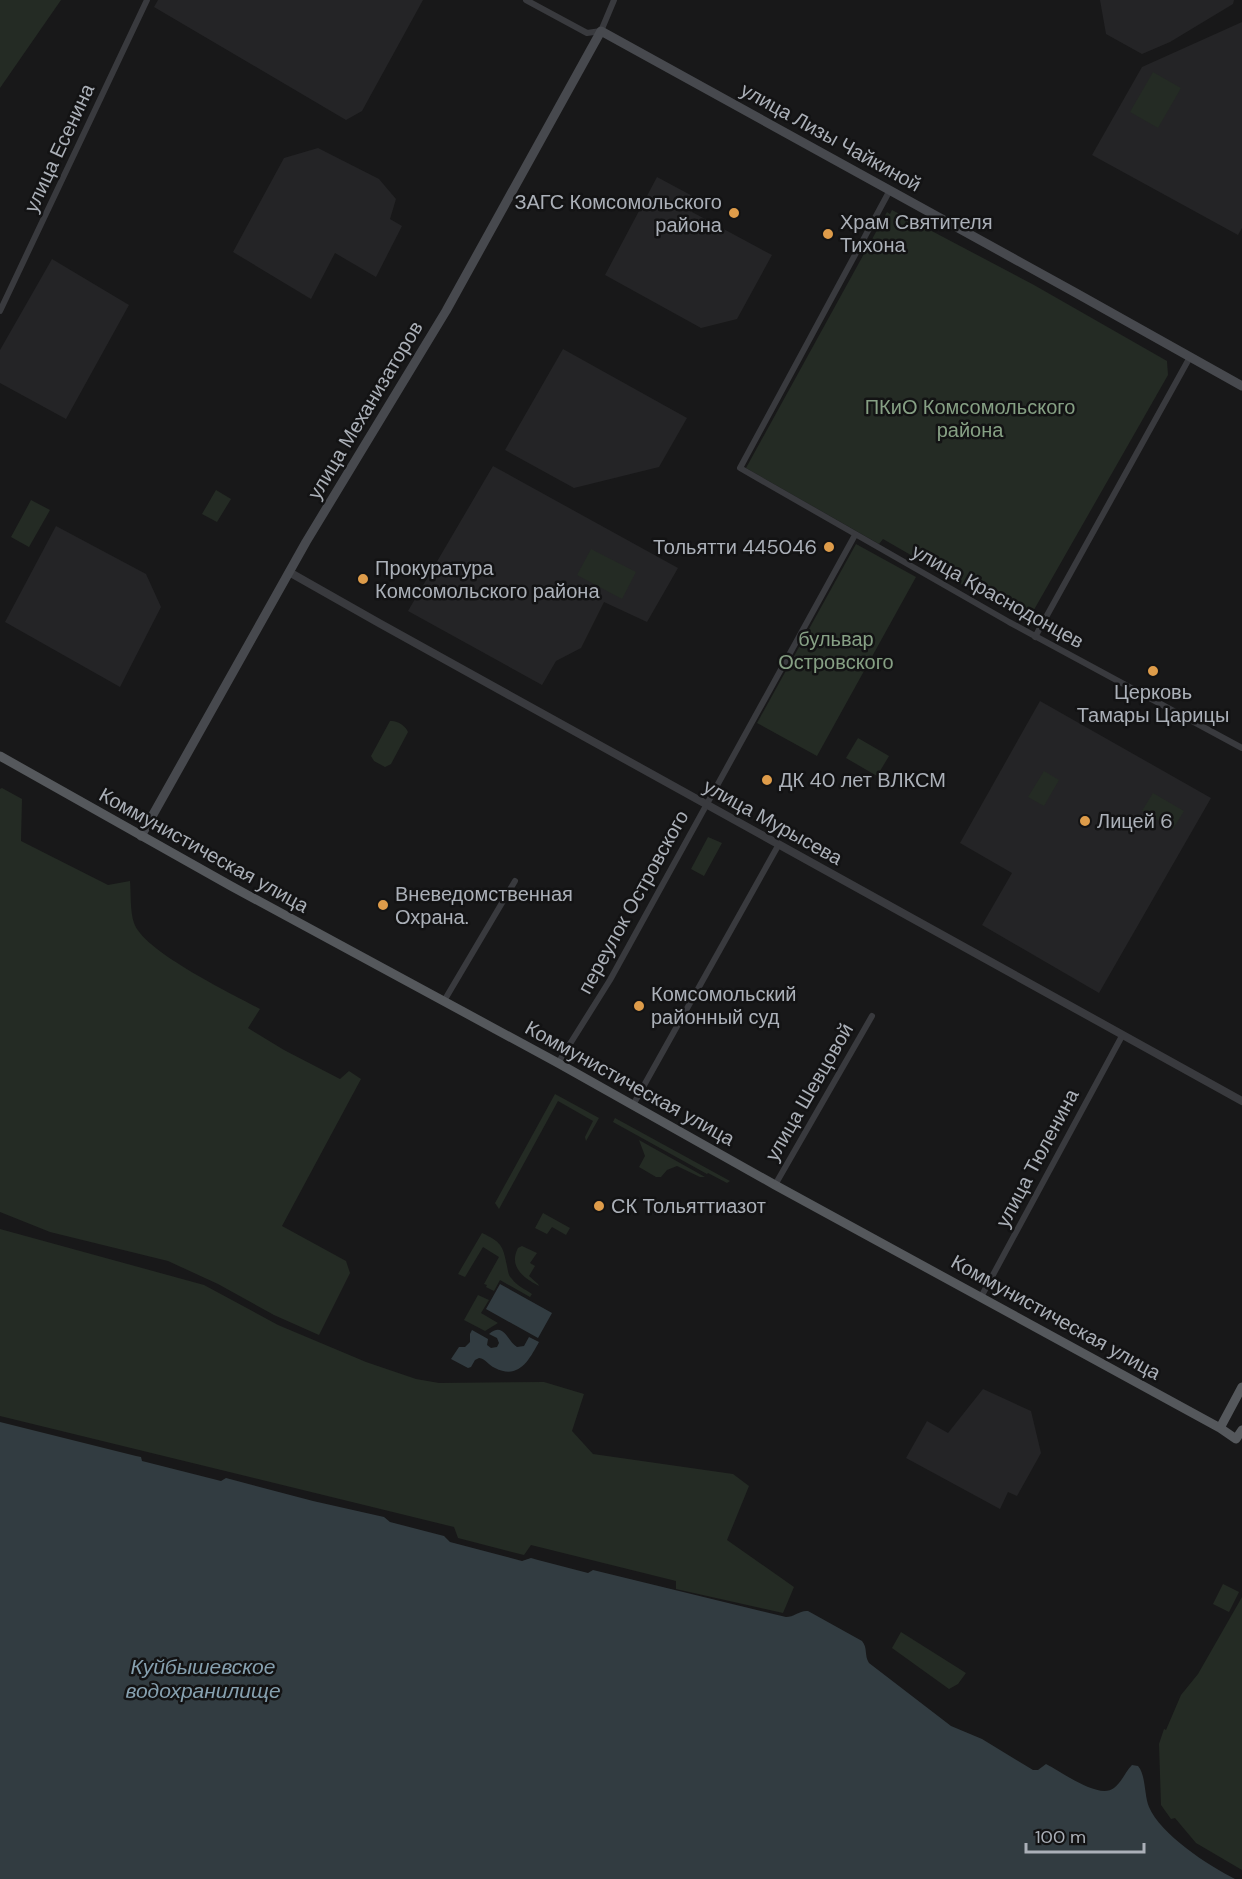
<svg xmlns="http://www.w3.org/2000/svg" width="1242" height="1879" font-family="'DM Sans',sans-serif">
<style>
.built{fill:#242426}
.green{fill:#242b24}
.water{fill:#323c41}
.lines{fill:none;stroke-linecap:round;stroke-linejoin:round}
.minor{stroke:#393a3e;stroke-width:6}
.tertiary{stroke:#393a3e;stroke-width:8}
.secondary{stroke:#47494e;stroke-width:9}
.primary{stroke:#55585c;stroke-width:9}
.poi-dot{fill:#de9c4a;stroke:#131314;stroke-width:2}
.labels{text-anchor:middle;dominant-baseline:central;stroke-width:5;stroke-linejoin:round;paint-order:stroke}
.street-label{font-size:20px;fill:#abb0b8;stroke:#131314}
.poi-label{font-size:20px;fill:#abb0b8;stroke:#131314;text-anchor:start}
.park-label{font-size:20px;fill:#86a084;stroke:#131314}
.water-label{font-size:21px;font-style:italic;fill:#86a0af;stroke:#131314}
</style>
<rect width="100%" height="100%" fill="#181819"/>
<path class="built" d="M158,0H423L362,111L346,120L154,7Z
M1100,0H1234L1233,4L1170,42L1142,54L1106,34Z
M1242,22V228L1238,235L1092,155L1142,67Z
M318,148L379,179L396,199L390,219L402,226L376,277L335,253L311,299L233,252L284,158Z
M657,177L698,199L692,212L772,255L737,319L701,328L605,275Z
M52,259L129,305L66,419L0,383V350Z
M563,349L687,418L659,467L574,488L505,450Z
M493,466L678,568L647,622L604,602L581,648L556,661L542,685L408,611Z
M56,526L146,574L161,607L120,687L5,622Z
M1040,701L1211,798L1099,993L982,925L1012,873L960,843Z
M983,1389L1031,1411L1041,1453L1017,1496L1008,1492L1000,1509L906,1458L927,1421L948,1433Z"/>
<path class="green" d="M0,0H61L0,88Z
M1153,72L1181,88L1158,128L1130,112Z
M892,210L1034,285L1167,361L1168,375L1027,622L883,539L879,544L746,468L887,212L890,214Z
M216,490L231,499L217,522L202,514Z
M31,500L50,510L29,547L11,537Z
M856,544L916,577L817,756L757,723Z
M591,549L636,572L622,599L577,575Z
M390,721C397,720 406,726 408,732L391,764L385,767L374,761L371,756Z
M858,738L889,756L877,776L846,758Z
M1044,771L1059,780L1044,806L1028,797Z
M2,788L22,799L21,841L108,885L130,881C131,893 130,912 134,923C143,951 232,994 260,1009L248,1028L284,1050L340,1079L349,1071L361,1079L282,1226L346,1261L350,1273L319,1335L274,1315L218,1284L168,1261L50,1232L0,1212V789Z
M1153,793L1184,811L1173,829L1142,811Z
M708,837L722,843L704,876L691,869Z
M555,1094L599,1118L586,1141L585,1137L593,1121L558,1101L499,1209L495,1203Z
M615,1118L730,1181L727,1183L708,1173L707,1174L613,1122Z
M639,1140L705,1177H700L677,1166L667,1170L661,1177H656L639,1167L645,1156Z
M543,1213L570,1228L566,1235L552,1227L547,1234L535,1228Z
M0,1229L204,1285L278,1325L366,1362L416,1379L439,1383L544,1382L584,1394L572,1431L593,1454L733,1474L749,1486L727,1540L794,1587L783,1613L676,1589V1581L531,1545L524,1555L458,1538L454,1527L0,1416Z
M482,1233C501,1242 503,1245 507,1266C508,1271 508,1275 512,1279C517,1286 525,1289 532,1294L530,1297L500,1280L494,1291L486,1287L487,1285L484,1284L499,1257L483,1247L465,1277L458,1274Z
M522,1246L537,1253L530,1263L535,1266L529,1276L538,1284L539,1286C524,1278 508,1267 518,1248Z
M478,1295L489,1300L481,1313L498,1323L485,1331L464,1320Z
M1223,1584L1239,1592L1229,1612L1213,1604Z
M1242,1597V1870L1196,1843L1175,1818L1171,1819L1161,1805L1159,1744L1164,1729L1166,1730L1181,1695L1198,1674Z
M901,1632L966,1673L958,1684L949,1689L892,1648Z"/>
<path class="water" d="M500,1284L552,1313L538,1338L486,1309Z
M472,1330L488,1339L487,1345L491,1348L497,1347L499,1343L497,1338L489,1334C504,1321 507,1341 517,1347L524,1346L529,1337L539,1342C529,1360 519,1380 495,1368C488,1365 486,1359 479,1358L475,1360L471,1367L468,1368L451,1359L459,1347H465L470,1342V1334Z
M0,1422L136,1456L141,1457L142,1461L146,1462L221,1481L226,1478L313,1501L384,1517L390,1522L444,1536L450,1542L522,1561L531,1558L538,1560L588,1573L593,1570L786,1617C794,1617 800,1610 808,1611L862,1641C868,1648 864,1655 869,1663L951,1726L982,1739L1033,1770H1038L1046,1764C1062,1772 1099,1800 1114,1788C1122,1782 1125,1772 1132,1765L1138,1766C1146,1775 1144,1795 1149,1807C1160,1834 1209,1866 1235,1879H0Z"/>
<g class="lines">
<path class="minor" d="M526,0L587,33L601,31L614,0
M890,190L740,468L1009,622L1242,748
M0,311L147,0
M1035,637L1190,357
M444,1001L515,881
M558,1063L610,980L855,535
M633,1105L779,844
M775,1185L872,1016
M981,1297L1122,1036"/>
<path class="tertiary" d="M289,572L379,623L1242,1101"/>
<path class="secondary" d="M141,836L306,542L446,311L601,31L1076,293L1242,386"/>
<path class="primary" d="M0,756L231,886L558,1063L775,1185L1220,1428L1236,1439L1242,1430
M1220,1428L1242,1387"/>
</g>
<g class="poi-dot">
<circle cx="734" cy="213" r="6"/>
<circle cx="828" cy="234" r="6"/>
<circle cx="829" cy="547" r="6"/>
<circle cx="363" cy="579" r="6"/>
<circle cx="1153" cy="671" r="6"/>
<circle cx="767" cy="780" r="6"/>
<circle cx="1085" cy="821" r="6"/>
<circle cx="383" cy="905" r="6"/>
<circle cx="639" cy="1006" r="6"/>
<circle cx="599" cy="1206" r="6"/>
</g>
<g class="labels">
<g class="street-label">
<text transform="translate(831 137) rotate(29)">улица Лизы Чайкиной</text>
<text transform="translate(59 148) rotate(-65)">улица Есенина</text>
<text transform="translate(365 410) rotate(-59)">улица Механизаторов</text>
<text transform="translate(998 596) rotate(29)">улица Краснодонцев</text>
<text transform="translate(773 822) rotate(29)">улица Мурысева</text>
<text transform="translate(204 850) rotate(29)">Коммунистическая улица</text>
<text transform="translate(633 902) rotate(-61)">переулок Островского</text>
<text transform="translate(630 1083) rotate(29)">Коммунистическая улица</text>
<text transform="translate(809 1092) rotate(-60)">улица Шевцовой</text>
<text transform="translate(1037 1158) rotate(-62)">улица Тюленина</text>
<text transform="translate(1056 1317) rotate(29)">Коммунистическая улица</text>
</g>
<g class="poi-label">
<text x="722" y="202" text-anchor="end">ЗАГС Комсомольского<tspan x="722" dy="23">района</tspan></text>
<text x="840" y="222">Храм Святителя<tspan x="840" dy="23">Тихона</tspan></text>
<text x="817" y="547" text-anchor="end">Тольятти 445046</text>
<text x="375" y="568">Прокуратура<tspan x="375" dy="23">Комсомольского района</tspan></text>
<text x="1153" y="692" text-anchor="middle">Церковь<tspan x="1153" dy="23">Тамары Царицы</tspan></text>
<text x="779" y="780">ДК 40 лет ВЛКСМ</text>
<text x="1097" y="821">Лицей 6</text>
<text x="395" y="894">Вневедомственная<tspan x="395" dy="23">Охрана.</tspan></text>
<text x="651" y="994">Комсомольский<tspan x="651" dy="23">районный суд</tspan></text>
<text x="611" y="1206">СК Тольяттиазот</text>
</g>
<g class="park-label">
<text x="970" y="407">ПКиО Комсомольского<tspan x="970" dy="23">района</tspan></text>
<text x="836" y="639">бульвар<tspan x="836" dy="23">Островского</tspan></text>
</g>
<g class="water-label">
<text x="203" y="1667">Куйбышевское<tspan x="203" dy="24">водохранилище</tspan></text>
</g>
</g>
<path d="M1026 1843v9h118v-9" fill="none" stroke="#abb0b8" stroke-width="3"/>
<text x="1035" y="1843" font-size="18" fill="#abb0b8" stroke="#131314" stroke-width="4.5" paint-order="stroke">100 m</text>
</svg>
